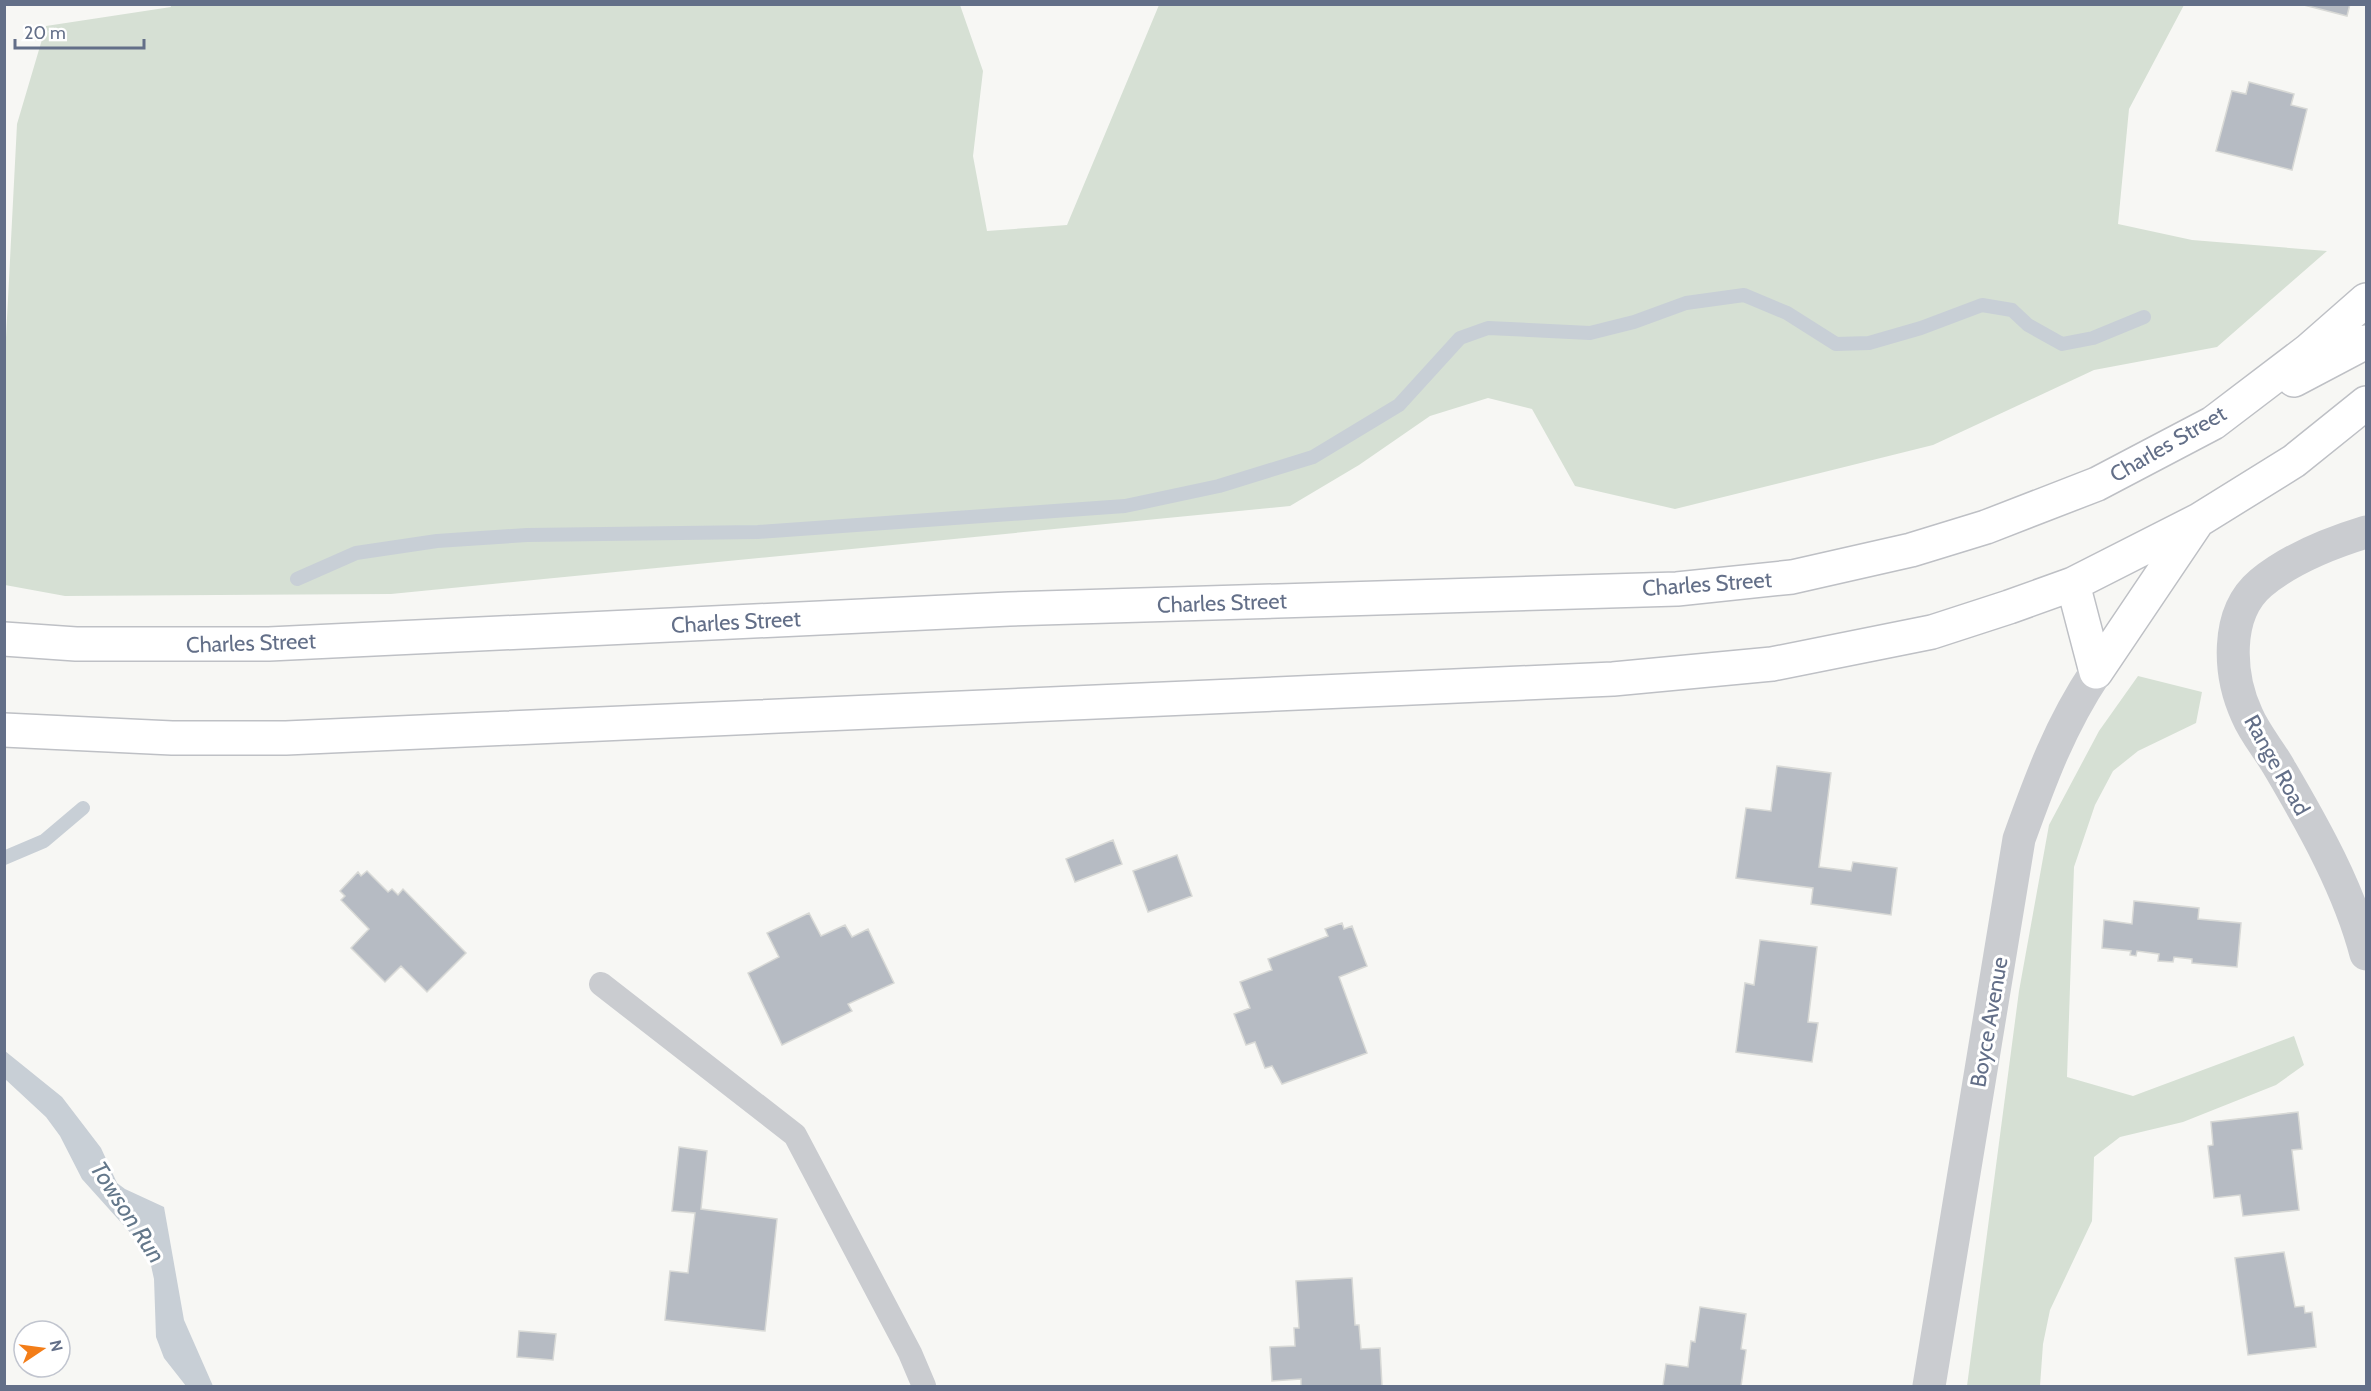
<svg xmlns="http://www.w3.org/2000/svg" width="2371" height="1391" font-family="Cabin,sans-serif">
<style>
.green{fill:#d6e0d4}
.water{fill:#c8cfd6}
.lines{fill:none;stroke-linecap:round;stroke-linejoin:round}
.stream{stroke:#c8cfd6;stroke-width:14}
.building{fill:#b6bbc3;stroke:#d8d9d6;stroke-width:1.5}
.primary-casing{stroke:#bec0c5;stroke-width:36}
.service{stroke:#caccd0;stroke-width:24}
.minor{stroke:#caccd0;stroke-width:33}
.primary{stroke:#fff;stroke-width:33}
.labels{text-anchor:middle;dominant-baseline:central;stroke-width:6;stroke-linejoin:round;paint-order:stroke}
.street-label{font-size:22px;fill:#636f88;stroke:#fff}
.water-label{font-size:24px;font-style:italic;fill:#64788b;stroke:#fff}
</style>
<rect width="100%" height="100%" fill="#f7f7f4"/>
<path class="green" d="M170,4L960,5L983,71L973,156L987,231L1067,225L1159,5H2184L2129,109L2118,224L2192,240L2327,251L2217,347L2094,370L1933,445L1675,509L1575,486L1532,409L1488,398L1430,416L1359,465L1290,506L391,594L65,596L5,585V357L17,124L46,26L171,7Z
M2138,676L2202,692L2196,723L2138,751L2113,771L2095,805L2074,867L2067,1077L2133,1096L2294,1036L2304,1065L2276,1085L2183,1122L2120,1137L2094,1157L2092,1221L2050,1310L2043,1344L2040,1386H1967L2019,991L2049,825L2099,731Z"/>
<path class="water" d="M5,1051L62,1097L101,1148L117,1183L125,1189L164,1207L184,1320L213,1386H186L164,1358L156,1337L154,1279L150,1261L135,1238L82,1179L60,1136L46,1117L5,1079Z"/>
<g class="lines">
<path class="stream" d="M297,579L356,553L437,541L527,535L758,532L1125,506L1219,486L1313,457L1399,405L1460,338L1488,328L1590,333L1634,322L1686,303L1744,295L1787,313L1836,344L1869,343L1921,328L1982,305L2012,310L2028,325L2062,344L2093,338L2144,317
M4,858L44,841L83,808"/>
</g>
<path class="building" d="M2300,4H2350L2347,16Z
M2249,82L2294,94L2291,105L2307,109L2292,170L2216,151L2232,91L2246,94Z
M1777,766L1831,773L1819,867L1851,871L1853,862L1897,868L1891,915L1811,904L1813,888L1736,878L1746,808L1771,811Z
M1113,840L1122,864L1075,882L1066,859Z
M1177,855L1192,896L1148,912L1133,871Z
M367,871L388,892L392,889L398,895L403,889L466,953L427,992L401,966L385,982L351,948L369,929L341,900L345,896L340,891L358,872L361,876Z
M2134,901L2199,908L2198,919L2241,923L2237,967L2192,963V959L2174,957L2173,962L2158,961L2159,954L2137,951L2136,956L2130,955L2131,951L2102,948L2104,920L2132,924Z
M809,913L821,936L845,925L852,937L868,929L894,983L848,1004L852,1011L782,1045L748,973L779,957L767,933Z
M1342,923L1344,929L1352,926L1367,966L1339,977L1367,1053L1282,1084L1272,1066L1265,1068L1255,1042L1246,1045L1234,1014L1250,1008L1240,982L1272,970L1268,959L1328,936L1325,929Z
M1760,940L1817,947L1808,1022L1818,1023L1812,1062L1736,1052L1745,983L1754,985Z
M2298,1112L2302,1149L2292,1150L2299,1210L2243,1216L2240,1195L2214,1198L2208,1146L2213,1145L2211,1122Z
M679,1147L707,1151L701,1209L777,1219L765,1331L665,1320L670,1271L688,1273L695,1213L672,1211Z
M2284,1252L2295,1307L2304,1306L2305,1313L2312,1312L2316,1347L2248,1355L2235,1258Z
M1352,1278L1355,1325H1359L1361,1349L1380,1348L1382,1386H1301V1379L1272,1381L1270,1347L1295,1346L1294,1328H1299L1296,1281Z
M1700,1307L1746,1314L1741,1349L1746,1350L1741,1386H1663L1666,1364L1688,1367L1691,1341L1695,1342Z
M519,1331L556,1334L553,1360L517,1357Z"/>
<g class="lines">
<g class="primary-casing">
<path id="primary" d="M2294,380L2366,342
M2073,584L2096,672
M4,639L76,644H269L1009,609L1677,589L1792,577L1911,550L1986,527L2097,484L2213,423L2309,350L2366,300
M2096,672L2197,522
M4,730L172,738H286L1613,679L1772,664L1932,632L2009,607L2073,584L2199,520L2294,461L2366,403"/>
</g>
<path class="service" d="M601,984L795,1135L910,1353L924,1386"/>
<path class="minor" d="M2366,532C2330,543 2290,559 2261,583C2224,614 2229,676 2247,715C2255,734 2270,751 2280,769C2314,827 2349,889 2366,954
M1929,1386L2019,839C2041,778 2060,726 2096,672"/>
<use href="#primary" class="primary"/>
</g>
<g class="labels">
<g class="street-label">
<text transform="translate(2168 444) rotate(-30)">Charles Street</text>
<text transform="translate(1707 584) rotate(-4)">Charles Street</text>
<text transform="translate(1222 603) rotate(-2)">Charles Street</text>
<text transform="translate(736 622) rotate(-3)">Charles Street</text>
<text transform="translate(251 643) rotate(-2)">Charles Street</text>
<text transform="translate(2277 765) rotate(61)">Range Road</text>
<text transform="translate(1989 1022) rotate(-80)">Boyce Avenue</text>
</g>
<g class="water-label">
<text transform="translate(128 1212) rotate(57)">Towson Run</text>
</g>
</g>
<rect width="2371" height="1391" fill="none" stroke="#636f88" stroke-width="12"/>
<g transform="translate(42 1349) rotate(77)"><circle r="28" fill="#ffffff" stroke="#c1c5cf" stroke-width="1.5"/>
<path d="M0-4.5L10 22L0 15L-10 22Z" fill="#f37d18"/>
<text y="-9" font-size="16" font-weight="bold" text-anchor="middle" fill="#636f88">N</text>
</g>
<path d="M15 39v9h129v-9" fill="none" stroke="#636f88" stroke-width="3"/>
<text x="24" y="39" font-size="18" fill="#636f88" stroke="#ffffff" stroke-width="4.5" paint-order="stroke">20 m</text>
</svg>
